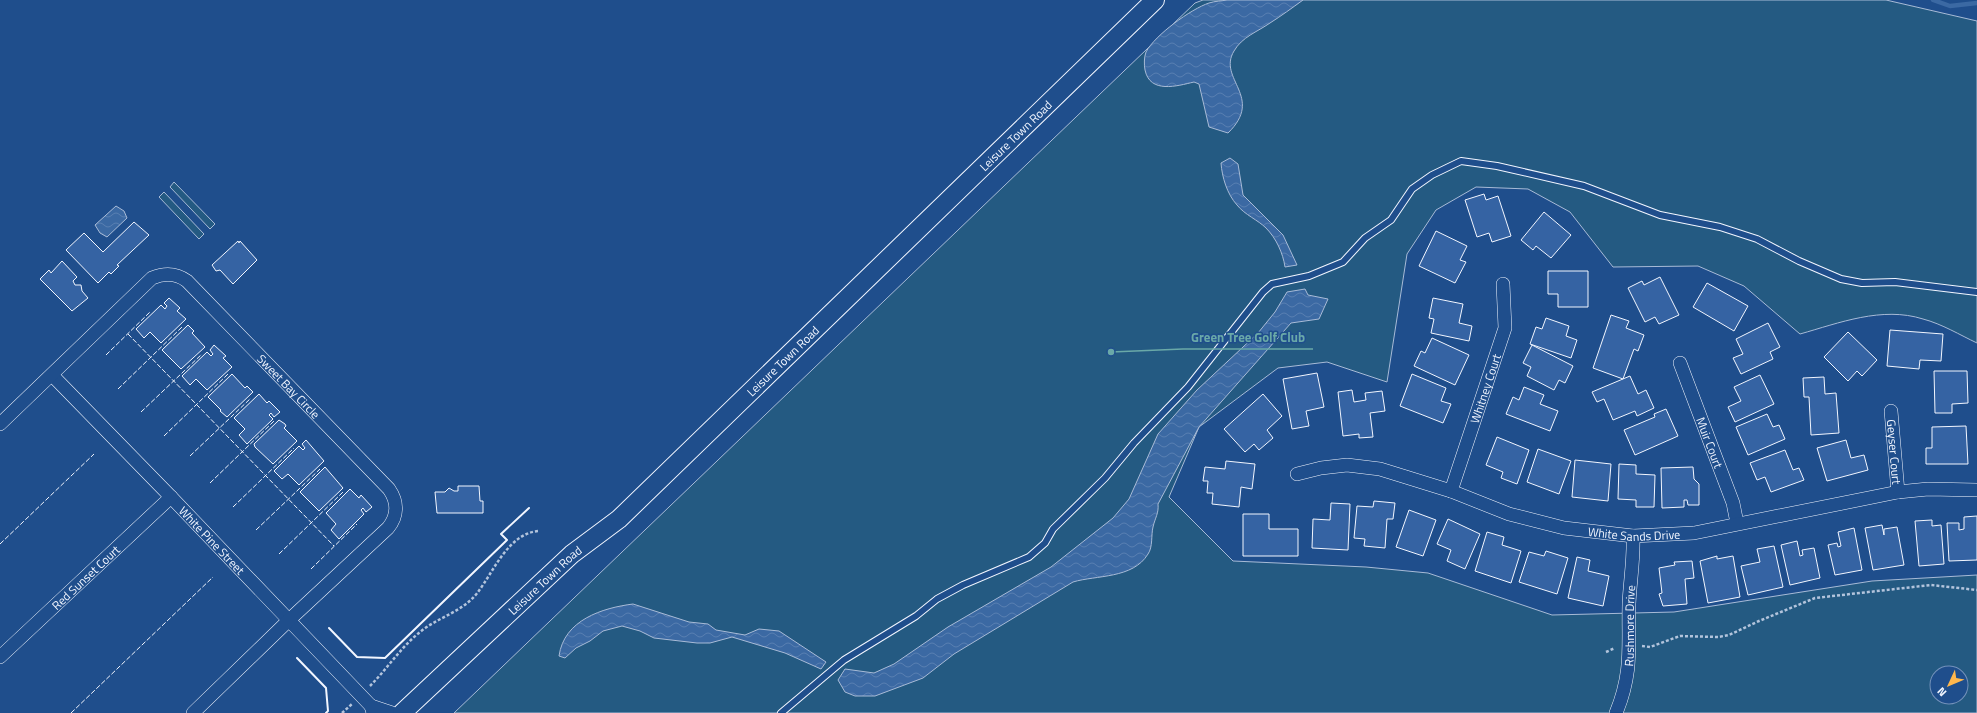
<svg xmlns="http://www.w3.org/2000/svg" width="1977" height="713" font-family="'Titillium Web',sans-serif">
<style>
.green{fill:#245a82;stroke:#a8bbd7;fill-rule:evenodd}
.water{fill:url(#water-waves);stroke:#a8bbd7}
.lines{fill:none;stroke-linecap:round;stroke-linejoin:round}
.stream{stroke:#3b69a3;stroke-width:4.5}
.building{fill:#3563a3;stroke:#f2f6ff}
.lane-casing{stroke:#f2f6ff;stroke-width:8}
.street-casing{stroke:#f2f6ff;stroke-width:14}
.secondary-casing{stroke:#f2f6ff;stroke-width:20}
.path{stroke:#b3c4dc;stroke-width:2.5;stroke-dasharray:3 2;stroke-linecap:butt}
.lane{stroke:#1f4e8c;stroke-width:6}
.street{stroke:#1f4e8c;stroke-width:13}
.secondary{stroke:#1f4e8c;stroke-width:18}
.fence{stroke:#f2f6ff;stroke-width:1;stroke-dasharray:5 2;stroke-linecap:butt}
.wall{stroke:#f2f6ff;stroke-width:2}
.labels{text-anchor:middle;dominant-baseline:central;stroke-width:3;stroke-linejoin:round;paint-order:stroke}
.street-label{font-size:12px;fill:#f2f6ff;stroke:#1f4e8c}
.leader{fill:none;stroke:#6aa9a8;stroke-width:1.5}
.callout-dot{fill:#6aa9a8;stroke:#1f4e8c;stroke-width:1.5}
.callout-label{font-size:13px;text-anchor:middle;font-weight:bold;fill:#6aa9a8;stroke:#1f4e8c;stroke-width:3;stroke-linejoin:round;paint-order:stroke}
</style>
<defs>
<pattern id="water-waves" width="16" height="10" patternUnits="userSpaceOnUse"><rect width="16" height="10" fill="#3b69a3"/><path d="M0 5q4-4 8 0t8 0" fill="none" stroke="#587fb1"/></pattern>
</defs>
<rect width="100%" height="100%" fill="#1f4e8c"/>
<path class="green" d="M1203,0H1886L1977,21V343C1960,335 1942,324 1923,319C1882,306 1839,323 1800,334L1744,286L1698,266L1613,267L1570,212L1528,189L1476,187L1436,210L1407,254L1387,382L1327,362L1278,368L1199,427L1169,497L1233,561L1366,567L1428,573L1552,615L1674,612L1872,581L1977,575V713H454L1195,3ZM1937,673H1961V697H1937Z
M174,182L215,224L210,229L170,187Z
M164,192L204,234L199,239L159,197Z"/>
<path class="water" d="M1227,0H1303C1292,8 1281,16 1270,23C1257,32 1242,37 1234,51C1217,79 1265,97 1228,133L1209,127L1199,84L1194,82C1177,86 1150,94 1145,70C1144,65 1144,57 1146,52C1155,35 1191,9 1209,3C1215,1 1222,1 1227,0Z
M1230,158L1238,164L1243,195L1283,235L1297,265L1285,267C1283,253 1276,238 1266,228C1258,220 1245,215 1237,205C1227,194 1222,177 1221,163Z
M116,206L124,211L127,218L107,237L100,233L95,225Z
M1305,289L1308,295L1328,299L1319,319L1291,323L1199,427L1158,504C1159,513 1155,518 1153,527C1151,535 1153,547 1148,554C1133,579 1096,575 1073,582L954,654L923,678L875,696H855L845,692L838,680L845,669L874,673L894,664L948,627L1051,567L1113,518L1129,499L1158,434L1197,390L1258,333L1275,312L1287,292Z
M633,604L689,622L708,624L716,630L745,635L759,629L779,631L826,662L821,669L785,653L732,637L710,643H697L654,638L640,631L622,626L603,631L590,641L576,648L565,658L559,656C564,620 602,608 633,604Z"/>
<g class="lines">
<path class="stream" d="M1933,0L1950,6L1977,3"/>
</g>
<path class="building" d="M1484,194L1486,200L1498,196L1511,236L1492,242L1489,233L1477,237L1465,200Z
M1544,212L1571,235L1551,258L1536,246L1533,250L1521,240Z
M134,222L149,235L117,265L119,266L111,274L109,272L98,283L66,250L84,233L103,252Z
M1436,231L1467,246L1460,260L1466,262L1455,283L1419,266Z
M238,241L239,243L240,241L257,260L233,284L220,270L216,271L212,265Z
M62,261L77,277L73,281L75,285H81L82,291L88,298L72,311L40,279L49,270L51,273Z
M1548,271H1588V307H1558V294H1548Z
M1660,277L1679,315L1659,324L1655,317L1645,322L1628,288L1642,281L1644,285Z
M1707,283L1748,306L1734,331L1693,307Z
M169,298L180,308L177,311L186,319L161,343L150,332L144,338L136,329L161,305L165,309L167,306L164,303Z
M1433,298L1463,304L1459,323L1472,326L1469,341L1431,333L1434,319L1429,318Z
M1611,315L1629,321L1626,328L1644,335L1638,351L1634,349L1623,379L1593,368Z
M1546,318L1569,326L1566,336L1577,340L1571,358L1530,344L1536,327L1542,329Z
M1768,323L1780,347L1770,352L1773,359L1741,374L1733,358L1743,354L1736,339Z
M188,325L194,331L192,333L205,347L181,369L162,350Z
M1890,330L1943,334L1941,361L1920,360L1919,369L1887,366Z
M1848,332L1877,360L1862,376L1857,371L1848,381L1824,357Z
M1432,338L1469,355L1455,385L1414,366L1421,351L1425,353Z
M214,345L226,356L223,358L232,367L207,390L196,379L190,385L182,376L207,352L211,356L213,354L210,350Z
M1532,345L1573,366L1565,383L1559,380L1554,390L1527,376L1531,367L1523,363Z
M1934,371H1967L1968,403L1952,404V413H1935Z
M1317,373L1324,407L1306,411L1309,426L1292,429L1283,379Z
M232,374L245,388L247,386L253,392L227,417L220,411L221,410L208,397Z
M1412,374L1446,388L1441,401L1451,404L1443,423L1400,406Z
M1760,375L1774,404L1735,422L1728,407L1741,401L1734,387Z
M1630,376L1638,394L1646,390L1654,408L1637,416L1635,411L1613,420L1604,399L1597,402L1592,392Z
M1824,377L1825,394L1836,393L1839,433L1811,435L1809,397H1804L1803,378Z
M1524,387L1544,395L1540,404L1558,411L1550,431L1506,414L1513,397L1519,400Z
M1352,390L1354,402L1366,400L1365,393L1382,391L1385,411L1370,413L1373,437L1359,438V434L1343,436L1338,392Z
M259,394L267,403L269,401L280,412L274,417L271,413L269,415L273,419L247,444L239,435L245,429L234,418Z
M1263,394L1282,416L1267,430L1273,438L1259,450L1254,444L1245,452L1224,429Z
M1666,409L1678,436L1635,455L1624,430L1655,417L1654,414Z
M1767,414L1773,427L1779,425L1785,439L1748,455L1736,427Z
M279,420L285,424L286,426L284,428L297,441L273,464L255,447L254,444Z
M1966,426L1968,464H1926V448H1932V427Z
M1497,437L1529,450L1517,484L1501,478L1503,472L1486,465Z
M306,440L324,461L299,485L288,474L282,479L274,471L299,446L303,450L305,448L302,444Z
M1846,440L1851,458L1864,455L1868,470L1827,481L1817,448Z
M1538,449L1571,461L1559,494L1527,482Z
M1785,450L1793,470L1799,468L1804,480L1771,492L1765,477L1757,480L1750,463Z
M1575,460L1611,464L1608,501L1572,497Z
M1226,461L1255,464L1252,489L1241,487L1239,507L1212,504L1213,493H1207L1208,481H1203L1205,467L1225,469Z
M1619,464L1636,465V474L1655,475L1654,507H1636V500L1618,499Z
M325,467L343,488L319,511L300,492Z
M1693,467L1694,479L1699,484V505H1688L1687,500H1684V507L1662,508L1661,468Z
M458,486H479L480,501H483V513H437L435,492H445L449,488L454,491H458Z
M350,489L359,498L361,495L372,507L366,512L363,508L361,510L364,514L339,539L331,530L336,524L326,513Z
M1374,501L1395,503L1393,519H1387L1385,548L1364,546L1365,539L1354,538L1357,506L1373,507Z
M1331,503L1350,504L1348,550L1312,548L1313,519L1330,520Z
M1409,510L1436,520L1423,556L1396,547Z
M1243,514H1269V529H1298V556H1243Z
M1977,516V560L1949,561L1947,523H1959V530L1964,529V517Z
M1448,519L1480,534L1465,569L1447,561L1451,550L1437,544Z
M1932,520V526L1941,525L1944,564L1919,566L1915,521Z
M1882,525L1884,535V529L1897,527L1904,565L1873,570L1865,528Z
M1854,528L1862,570L1835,575L1828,545L1837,543L1838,547L1841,546L1838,532Z
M1487,532L1504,537L1502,545L1521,551L1511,583L1475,571Z
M1797,541L1800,556L1803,555L1802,550L1814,548L1820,578L1790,585L1781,545Z
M1774,546L1783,587L1748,595L1741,566L1760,562L1757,549Z
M1546,551L1568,558L1557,594L1519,582L1529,552L1544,556Z
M1717,556V559L1733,556L1740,597L1708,603L1700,561Z
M1577,557L1590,560L1588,571L1609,576L1603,606L1568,598Z
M1692,561L1694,578L1685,579L1687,604L1663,606L1659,594L1662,593L1659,568L1675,565L1674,562Z"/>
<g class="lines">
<g class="lane-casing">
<path id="lane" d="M781,713L844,660L916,616L937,599L963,585L1029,557L1045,543L1053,529L1105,478L1134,443L1188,387L1263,292L1272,284L1309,276L1343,262L1365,238L1391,220L1412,189L1432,175L1461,161L1497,166L1584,186L1660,215L1720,227L1757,239L1799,261L1841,279L1862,283L1895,282L1977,292"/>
</g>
<g class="street-casing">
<g id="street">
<path id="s1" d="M1680,363L1733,503L1737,523"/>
<path id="s2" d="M52,375L171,497L371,706L373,713"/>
<path id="s3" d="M1891,411L1898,492"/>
<path id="s4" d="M0,424L152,278C164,273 176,273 187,281L389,489C398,502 398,516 388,528L288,621L193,713"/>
<path id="s5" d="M1297,474L1321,468L1347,465L1380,469L1451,491L1509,514L1564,528L1633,536L1694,533L1898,492L1928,489L1977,490"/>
<path id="s6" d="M1451,491L1505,328L1503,284"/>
<path id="s7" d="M0,657L171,497"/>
<path d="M371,706L392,713"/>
<path id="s8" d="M1616,713C1633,672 1628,646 1629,604C1630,581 1634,559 1633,536"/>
</g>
</g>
<g class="secondary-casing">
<g id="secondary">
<path id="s9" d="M402,713L572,554L619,519L1155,0"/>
</g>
</g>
<path class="path" d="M1642,646L1650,647L1680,636L1718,637L1729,635L1759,621L1815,598L1931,585L1977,590
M1606,652L1615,648
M370,686C387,669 401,647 420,632C438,617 463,612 478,592C494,571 508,534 538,531
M342,713L352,704"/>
<use href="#lane" class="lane"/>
<use href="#street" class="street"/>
<use href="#secondary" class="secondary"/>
<path class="fence" d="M128,334L334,546
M106,355L151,311
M118,389L182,327
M141,412L202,354
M164,436L228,374
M190,456L251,398
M210,483L274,421
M233,507L294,448
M256,530L320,469
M0,544L94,454
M279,554L343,492
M311,569L357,524
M71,713L213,577"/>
<path class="wall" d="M329,628L357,657L385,658L507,540L501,534L529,508
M297,658L326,688L328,711L326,713"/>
</g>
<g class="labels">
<g class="street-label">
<text stroke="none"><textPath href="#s9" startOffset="843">Leisure Town Road</textPath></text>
<text stroke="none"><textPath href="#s9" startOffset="519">Leisure Town Road</textPath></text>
<text stroke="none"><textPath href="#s4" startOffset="394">Sweet Bay Circle</textPath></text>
<text stroke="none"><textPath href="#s6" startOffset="108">Whitney Court</textPath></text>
<text stroke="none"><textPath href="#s1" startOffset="85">Muir Court</textPath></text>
<text stroke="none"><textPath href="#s3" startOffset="41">Geyser Court</textPath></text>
<text stroke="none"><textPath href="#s5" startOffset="348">White Sands Drive</textPath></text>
<text stroke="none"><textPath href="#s2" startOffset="230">White Pine Street</textPath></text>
<text stroke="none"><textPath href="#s7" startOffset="117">Red Sunset Court</textPath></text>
<text stroke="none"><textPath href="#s9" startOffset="195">Leisure Town Road</textPath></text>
<text stroke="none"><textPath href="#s8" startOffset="89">Rushmore Drive</textPath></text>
</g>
</g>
<path class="leader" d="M1111 352L1183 349H1313"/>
<circle class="callout-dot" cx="1111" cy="352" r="4"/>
<g class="callout-label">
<text x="1248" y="342">Green Tree Golf Club</text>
</g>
<g transform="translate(1949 685) rotate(226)"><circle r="19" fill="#1f4e8c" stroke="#7391ba"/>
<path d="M0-3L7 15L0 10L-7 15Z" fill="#ffb74d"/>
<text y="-6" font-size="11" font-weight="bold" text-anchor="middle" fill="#f2f6ff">N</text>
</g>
</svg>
